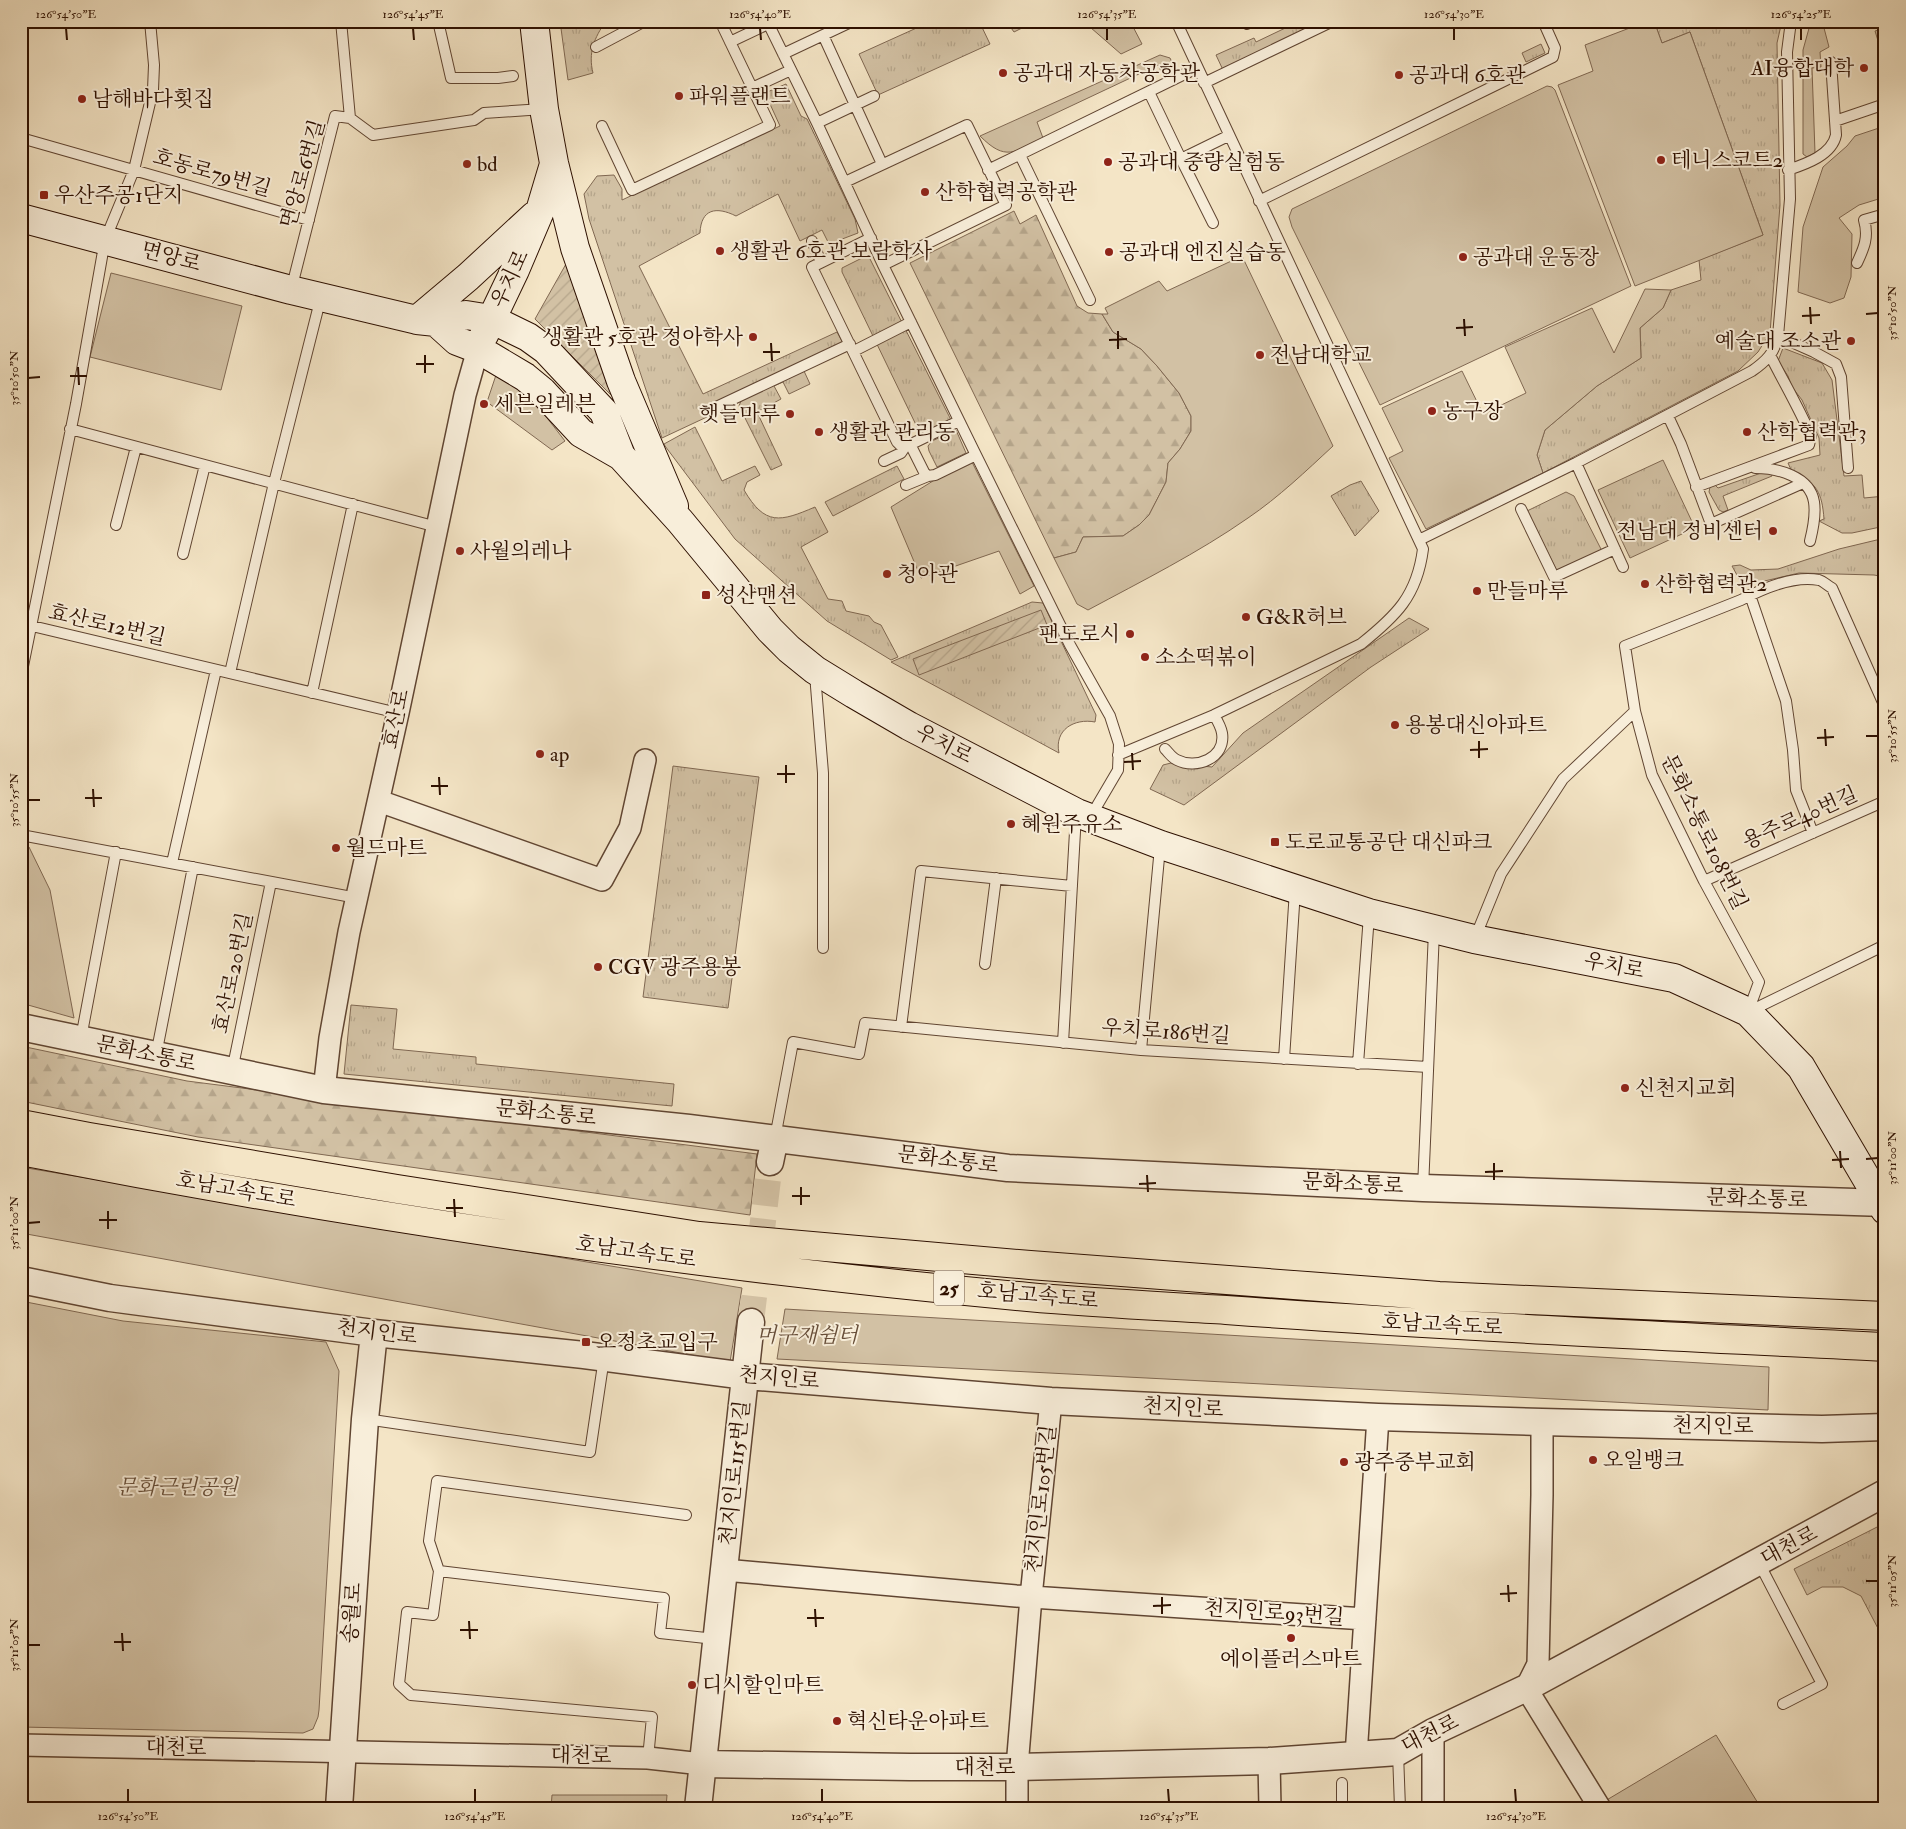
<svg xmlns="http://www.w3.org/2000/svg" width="1906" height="1829" font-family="'IM FELL Double Pica','Noto Serif KR',serif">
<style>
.grass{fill:url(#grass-tufts);stroke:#806852}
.forest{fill:url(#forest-firs);stroke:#806852}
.park{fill:#d2c1a4;stroke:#806852}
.garden{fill:url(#garden-furrows);stroke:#806852}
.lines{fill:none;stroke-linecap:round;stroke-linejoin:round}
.tertiary-tunnel{stroke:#d6c5a8;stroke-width:26;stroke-dasharray:26 13;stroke-linecap:butt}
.service-casing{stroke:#604532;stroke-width:12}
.minor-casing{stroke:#604532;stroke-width:24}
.tertiary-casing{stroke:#604532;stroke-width:29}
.secondary-casing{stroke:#2e1000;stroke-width:30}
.motorway-casing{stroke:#2e1000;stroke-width:30}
.service{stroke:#f8eeda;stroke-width:10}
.minor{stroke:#f8eeda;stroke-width:21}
.tertiary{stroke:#f8eeda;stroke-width:26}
.secondary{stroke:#f8eeda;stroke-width:28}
.motorway{stroke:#f4e5c6;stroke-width:28}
.ticks{fill:none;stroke:#2e1000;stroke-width:2}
.poi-dot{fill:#8f2418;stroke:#f8eeda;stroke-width:2}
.labels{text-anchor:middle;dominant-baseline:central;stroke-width:4;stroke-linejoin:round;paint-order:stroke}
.shield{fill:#f8eeda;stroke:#6b5341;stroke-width:1}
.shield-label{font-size:20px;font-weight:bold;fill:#2e1000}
.poi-label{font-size:21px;fill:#2e1000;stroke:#f8eeda;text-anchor:start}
.street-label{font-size:21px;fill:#2e1000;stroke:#f8eeda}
.park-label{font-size:21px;font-style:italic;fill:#674e39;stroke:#f8eeda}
.neatline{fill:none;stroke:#2e1000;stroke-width:2}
.ticks-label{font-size:12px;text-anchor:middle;fill:#2e1000}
</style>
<defs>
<pattern id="grass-tufts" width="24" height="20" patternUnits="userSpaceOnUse" patternTransform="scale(1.25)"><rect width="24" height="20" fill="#d2c1a4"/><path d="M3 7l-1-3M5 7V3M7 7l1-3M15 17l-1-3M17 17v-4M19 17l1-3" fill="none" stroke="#b5a58b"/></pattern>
<pattern id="forest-firs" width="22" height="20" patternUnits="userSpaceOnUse" patternTransform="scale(1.25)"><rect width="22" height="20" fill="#d2c1a4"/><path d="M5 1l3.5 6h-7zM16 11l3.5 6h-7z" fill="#b5a58b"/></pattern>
<pattern id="garden-furrows" width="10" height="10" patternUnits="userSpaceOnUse" patternTransform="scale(1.25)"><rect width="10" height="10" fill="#d2c1a4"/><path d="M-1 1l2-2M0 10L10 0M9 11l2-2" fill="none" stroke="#b5a58b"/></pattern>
</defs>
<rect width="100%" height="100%" fill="#f4e5c6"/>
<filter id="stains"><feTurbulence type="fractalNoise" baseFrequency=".004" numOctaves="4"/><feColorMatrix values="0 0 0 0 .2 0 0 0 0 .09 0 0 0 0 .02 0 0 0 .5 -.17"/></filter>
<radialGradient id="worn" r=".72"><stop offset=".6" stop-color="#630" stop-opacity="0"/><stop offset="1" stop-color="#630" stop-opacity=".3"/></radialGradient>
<path class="grass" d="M560,21H606C594,38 588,53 593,73L568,80Z
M932,21H979L990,44L878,95L859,54Z
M1300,21H1326L1223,70L1216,55L1254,38L1256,42Z
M1654,21H1782L1777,43L1780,205L1770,333L1758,352L1738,371L1543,473L1537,455L1545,430L1597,386L1641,358L1640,328L1663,308L1671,290L1701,280L1699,260L1763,235L1690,32L1662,43Z
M1885,28V42L1879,44L1875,31Z
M1541,44L1545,53L1526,62L1522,53Z
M786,84L801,116L807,119L855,219L858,233L829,244L822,230L800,241L778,194L736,216C716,206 701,209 700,233L639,266L703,394L837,332L847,351L804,371L810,384L789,394L783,382L774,386L781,399L757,412L782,465L771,470L739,406L741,401L662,438L589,219L584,194L597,176L614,175L622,189V200L780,126L765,93Z
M868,255L951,420L923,433L918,429L842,272V268Z
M1783,348L1822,363L1832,380L1844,476L1862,475L1864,498L1885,496V526L1852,533H1842L1819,521L1824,519C1822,493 1817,482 1792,472L1788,463L1820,455L1819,438L1802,400L1792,387L1788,376L1778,361Z
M695,427L722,481L755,466L760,475L747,482L744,490C765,526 780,522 815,507L828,532L801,547L828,599L842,601L846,611L869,616L874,622L881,625L898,657L891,660L827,621L735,539L665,446L664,444Z
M956,430L966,453L937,467L929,451L928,446L932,441Z
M1663,460L1695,528L1630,558L1598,490Z
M897,466L904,479L833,516L825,502Z
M1764,472H1771L1772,476L1723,496L1728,510L1723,512L1719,510L1709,492L1710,487L1714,484L1718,488Z
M1361,481L1379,511L1355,536L1331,496L1350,485Z
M1566,492L1574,496L1602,551L1558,573L1527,511Z
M1885,538V577L1874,575L1799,573L1743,586L1732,566L1740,565L1751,570L1778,569L1839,549Z
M1032,602L1043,603L1096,715L1095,722C1074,718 1054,730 1059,753L891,662Z
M1409,618L1429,629L1371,667L1184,805L1150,789L1163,765L1171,763L1212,767L1243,733Z
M673,766L759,777L728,1008L643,997Z
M351,1005L397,1009L393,1049L476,1057V1064L674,1084L672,1106L344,1074Z
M1885,1523V1637L1883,1638L1861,1596L1843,1587H1822L1807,1595L1794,1569Z"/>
<path class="forest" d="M1014,211L1020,224L1036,215L1077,306L1088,313L1102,314L1113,332L1141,349L1157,366L1179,393L1191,416V431L1180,449L1168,463L1166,482L1149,515L1139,525L1123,536L1083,537L1076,552L1054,558L910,263Z
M21,1046L187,1081L757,1154L750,1215L198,1137L21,1101Z"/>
<path class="park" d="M1006,21H1036L1014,32Z
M1083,21H1130L1142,44L1121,54Z
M1648,21H1654L1662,43L1690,32L1763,235L1635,286L1558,85L1593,71L1585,45Z
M1811,21H1827L1824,28L1829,47L1820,52L1821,67L1812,68L1815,153L1807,157L1803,154V50Z
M1160,55L1170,58L1177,73L1165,79L1158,65L1037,122L1043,138C1014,152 1006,162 980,136Z
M1547,86L1552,87L1555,90L1631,286L1380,405L1292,227L1289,217L1292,209Z
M1885,126V197L1859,205L1839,218L1852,234L1851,277L1844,298L1830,303L1798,292L1803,227L1823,167L1847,146L1855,136Z
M1242,256L1333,446C1306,471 1279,497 1248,518C1198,553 1142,581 1088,610L1077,604L1054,558L1076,552L1083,537L1123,536L1139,525L1149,515L1166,482L1168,463L1180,449L1191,431V416L1179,393L1157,366L1141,349L1113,332L1102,314H1108L1105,308L1159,281L1167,291Z
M111,273L242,306L221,390L90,357Z
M1645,289L1671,290L1663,308L1640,328L1641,358L1597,386L1545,430L1537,455L1543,473L1426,529L1389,458L1403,451L1382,408L1462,371L1483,414L1526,393L1505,347L1592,308L1614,353Z
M498,369L520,383L565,441L552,450L487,402Z
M970,458L1034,586L1020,594L999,551L921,578L891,507Z
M21,845L29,847L50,890L74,1018L21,1003Z
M21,1167L742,1288L730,1362L21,1233Z
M21,1301L123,1321L326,1342L339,1371L319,1710L318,1717L313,1729L303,1733L21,1727Z
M785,1309L1769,1367L1768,1410L777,1359Z
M1716,1735L1761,1808H1609L1605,1801Z
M552,1795H667L666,1808H551Z"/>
<path class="garden" d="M575,248L651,435L535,319Z
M1041,610L1047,625L919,675L913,659Z"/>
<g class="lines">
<path class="tertiary-tunnel" d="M751,1322L770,1162"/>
<g class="service-casing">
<path id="service" d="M438,21L451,78H498L513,76
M767,21L817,123L883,265L974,451L1070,645L1110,716L1119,744L1118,770L1091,816
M1247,24L1253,21
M823,35L882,164
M730,42L768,24
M596,47L645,21
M783,54L853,21
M1204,83L1333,21
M752,88L791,70
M1149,92L1181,159
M350,118L373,135L474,120L484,113L543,109
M1835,121L1885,104
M817,123L874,96
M602,126L632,190L770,125L720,21
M21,138L309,220
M1020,155L1090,300
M988,170L1197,68
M1788,170C1806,164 1832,155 1836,135L1831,62
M845,182L967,125L1006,205L883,265
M1259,201L1553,57L1555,48L1543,21
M1213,223L1181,159L1228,136
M871,238L812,267L897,442L900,445L905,447
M812,241L821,262
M1857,263C1864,248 1869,237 1864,220L1885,214
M291,290L335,116L350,118L341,21
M1778,336L1814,352L1836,364L1841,377L1848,468
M854,351L911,322
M712,409L850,344
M1668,416L1681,444L1711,524L1803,483
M70,429L437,527
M910,444L925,474L928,476
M884,461L901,453L905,447L959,421
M1576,463L1623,567
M1755,468C1777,468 1810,476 1814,502C1816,515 1813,529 1810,541
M906,485L928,476L935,475L976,455
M1696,487L1809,445L1811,436C1799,408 1784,383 1770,355
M1521,509L1554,577L1615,549
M116,525L136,447
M1419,540L1576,463L1752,371C1765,362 1775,353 1778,336L1790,199L1787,52L1791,21
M183,554L205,465
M1750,595L1786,701L1793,750L1796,790L1813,833
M32,626L398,713
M230,673L274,483L321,297
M815,674L823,773V948
M21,676L76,404L105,240L134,170L153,90L154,65L150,21
M312,693L353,504
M1165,749C1169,753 1172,758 1177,760C1196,770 1226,758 1222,733C1221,727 1217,720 1214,715
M1118,755L1214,715L1361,644C1396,616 1417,596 1423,549L1176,21
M21,835L357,898
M172,863L216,670
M1704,881L1885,801
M1475,938L1501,874L1563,779L1635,711
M985,964L996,878
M1748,1012L1759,982L1704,881L1652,775L1635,711L1625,646L1741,600C1762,589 1795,575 1819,580C1823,581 1828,586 1832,588L1885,707
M1748,1012L1885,945
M901,1027L921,871L1072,886
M81,1038L116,852
M1063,1043L1076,814
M1141,1050L1160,847
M156,1055L193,867
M1284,1059L1295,890
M1358,1064L1369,915
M232,1071L271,882
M775,1138L793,1042L859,1054L865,1023L1141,1050L1428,1067
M1423,1188L1434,931
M366,1419L590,1452L604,1358
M1759,1563L1822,1684L1783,1704
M439,1571L429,1541L437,1481L686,1515
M1398,1753L1400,1808
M648,1758L652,1717L411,1695L399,1684L407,1612L433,1615L439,1571L664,1598L660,1633L715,1639
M1342,1783V1808"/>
</g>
<g class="minor-casing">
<path id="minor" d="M379,801L602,880L630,828L645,760
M324,1090L330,1038L349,932L398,713L465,395L478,349
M1542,1422V1495L1538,1664L1526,1688L1600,1808
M724,1570L1016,1596L1365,1619
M1433,1732V1808
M21,1745L648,1758L702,1764
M1356,1756L1378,1417
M1269,1761L1270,1808
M1017,1808V1767L1031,1597L1051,1401"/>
</g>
<g class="tertiary-casing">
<path id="tertiary" d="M21,1027L324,1090L689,1128L1008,1168L1423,1188L1885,1203
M770,1162L775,1138
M21,1280L110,1298L374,1333L584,1355L746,1376L1051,1401L1378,1417L1542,1422L1822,1429L1885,1427
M702,1764L910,1767H1017L1269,1761L1398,1752L1433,1732L1526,1688L1885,1493
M339,1808L365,1419L374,1333
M698,1808L751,1322"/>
</g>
<g class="secondary-casing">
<path id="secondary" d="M534,21L544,109L554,163L575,248L621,381L674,506
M21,218L291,290L417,320L436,322L466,315L491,319L528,337L546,350L604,412L621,456
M417,320L468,277L534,216
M436,322L457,341L478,349L525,377L542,391L581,433L621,456L680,521L770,630L789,649L815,670L854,694L909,726L1077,813L1161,845L1369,913L1474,939L1674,978L1748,1012L1801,1067L1885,1210
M484,335L515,270L540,211L554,164"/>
</g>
<g class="motorway-casing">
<path id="motorway" d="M21,1124L89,1137L397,1189L699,1236L1030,1265L1439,1296L1885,1316
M21,1151C354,1216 691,1266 1028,1297C1094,1303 1160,1306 1226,1310C1445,1326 1665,1336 1885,1347"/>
</g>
<use href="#service" class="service"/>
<use href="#minor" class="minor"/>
<use href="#tertiary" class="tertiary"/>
<use href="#secondary" class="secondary"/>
<use href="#motorway" class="motorway"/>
</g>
<path class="ticks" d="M66,28L67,40M413,28L414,40M760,28L761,40M1107,28V40M1454,28V40M1801,28V40M1810,307L1811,324M1866,314L1878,313M1802,316L1820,315M1464,319L1465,336M1456,328L1473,327M1118,331V349M1109,340L1127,339M771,343L772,361M763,352H780M425,355V373M416,364H434M78,367L79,385M70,376H87M28,378L40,377M1825,729L1826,746M1866,736H1878M1817,738L1834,737M1479,741V758M1470,750L1488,749M1132,753L1133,770M1124,762L1141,761M786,765V783M777,774H795M439,777L440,795M431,786H448M93,789L94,807M85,798H102M28,800H40M1840,1151L1841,1168M1866,1159L1878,1158M1832,1160L1849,1159M1494,1163V1180M1485,1172L1503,1171M1147,1175L1148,1192M1139,1184L1156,1183M801,1187V1205M792,1196H810M454,1199L455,1217M446,1208H463M108,1211V1229M99,1220H117M28,1223L40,1222M1866,1581H1878M1508,1585L1509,1602M1500,1594L1517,1593M1162,1597V1614M1153,1606L1171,1605M815,1609L816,1627M807,1618H824M469,1621L470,1639M460,1630H478M122,1633L123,1651M114,1642H131M28,1645H40M128,1789V1802M475,1789V1802M822,1789V1802M1168,1789L1169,1802M1515,1789L1516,1802"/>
<g class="poi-dot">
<circle cx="1864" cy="68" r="5"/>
<circle cx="1003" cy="73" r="5"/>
<circle cx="1399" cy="75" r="5"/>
<circle cx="679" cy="96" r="5"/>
<circle cx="82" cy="99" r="5"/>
<circle cx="1661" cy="160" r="5"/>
<circle cx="1108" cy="162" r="5"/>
<circle cx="467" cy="164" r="5"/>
<circle cx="925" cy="192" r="5"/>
<rect x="39" y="190" width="10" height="10" rx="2.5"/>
<circle cx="720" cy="251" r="5"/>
<circle cx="1109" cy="252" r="5"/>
<circle cx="1463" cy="257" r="5"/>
<circle cx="753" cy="337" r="5"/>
<circle cx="1851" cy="341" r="5"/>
<circle cx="1260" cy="355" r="5"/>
<circle cx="484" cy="404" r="5"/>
<circle cx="1432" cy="411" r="5"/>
<circle cx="790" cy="414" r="5"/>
<circle cx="819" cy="432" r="5"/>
<circle cx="1747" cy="432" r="5"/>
<circle cx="1773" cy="531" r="5"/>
<circle cx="460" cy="551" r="5"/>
<circle cx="887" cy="574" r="5"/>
<circle cx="1645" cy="584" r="5"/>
<circle cx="1477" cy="591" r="5"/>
<rect x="701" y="590" width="10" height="10" rx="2.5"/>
<circle cx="1246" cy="617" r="5"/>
<circle cx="1130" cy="634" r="5"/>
<circle cx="1145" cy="657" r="5"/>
<circle cx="1395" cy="725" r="5"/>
<circle cx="540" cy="754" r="5"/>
<circle cx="1011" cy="824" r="5"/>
<rect x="1270" y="837" width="10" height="10" rx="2.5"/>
<circle cx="336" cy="848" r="5"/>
<circle cx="598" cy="967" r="5"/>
<circle cx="1625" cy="1088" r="5"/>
<rect x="581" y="1337" width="10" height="10" rx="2.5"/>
<circle cx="1593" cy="1460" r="5"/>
<circle cx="1344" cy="1462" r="5"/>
<circle cx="1291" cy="1638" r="5"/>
<circle cx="692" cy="1685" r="5"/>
<circle cx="837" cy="1721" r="5"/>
</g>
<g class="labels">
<rect class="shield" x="934" y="1270.5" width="30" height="35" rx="4"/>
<g class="shield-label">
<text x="949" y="1288">25</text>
</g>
<g class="poi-label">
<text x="1854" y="68" text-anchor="end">AI융합대학</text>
<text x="1013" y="73">공과대 자동차공학관</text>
<text x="1409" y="75">공과대 6호관</text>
<text x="689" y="96">파워플랜트</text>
<text x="92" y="99">남해바다횟집</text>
<text x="1671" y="160">테니스코트2</text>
<text x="1118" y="162">공과대 중량실험동</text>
<text x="477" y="164">bd</text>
<text x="935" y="192">산학협력공학관</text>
<text x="54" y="195">우산주공1단지</text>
<text x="730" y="251">생활관 6호관 보람학사</text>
<text x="1119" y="252">공과대 엔진실습동</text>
<text x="1473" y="257">공과대 운동장</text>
<text x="743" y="337" text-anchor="end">생활관 5호관 정아학사</text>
<text x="1841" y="341" text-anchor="end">예술대 조소관</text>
<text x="1270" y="355">전남대학교</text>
<text x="494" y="404">세븐일레븐</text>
<text x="1442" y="411">농구장</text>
<text x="780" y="414" text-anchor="end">햇들마루</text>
<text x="829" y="432">생활관 관리동</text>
<text x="1757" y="432">산학협력관3</text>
<text x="1763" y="531" text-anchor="end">전남대 정비센터</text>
<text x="470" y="551">사월의레나</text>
<text x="897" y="574">청아관</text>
<text x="1655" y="584">산학협력관2</text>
<text x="1487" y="591">만들마루</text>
<text x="716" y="595">성산맨션</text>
<text x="1256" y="617">G&amp;R허브</text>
<text x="1120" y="634" text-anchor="end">팬도로시</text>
<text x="1155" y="657">소소떡볶이</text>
<text x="1405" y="725">용봉대신아파트</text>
<text x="550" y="754">ap</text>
<text x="1021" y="824">혜원주유소</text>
<text x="1285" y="842">도로교통공단 대신파크</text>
<text x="346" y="848">월드마트</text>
<text x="608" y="967">CGV 광주용봉</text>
<text x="1635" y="1088">신천지교회</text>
<text x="596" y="1342">오정초교입구</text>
<text x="1603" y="1460">오일뱅크</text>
<text x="1354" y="1462">광주중부교회</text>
<text x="1291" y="1659" text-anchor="middle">에이플러스마트</text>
<text x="702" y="1685">디시할인마트</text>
<text x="847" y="1721">혁신타운아파트</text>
</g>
<g class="street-label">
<text transform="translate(212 173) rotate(16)">호동로79번길</text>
<text transform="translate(303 174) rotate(-74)">면앙로6번길</text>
<text transform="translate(171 257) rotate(15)">면앙로</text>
<text transform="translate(510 279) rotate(-65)">우치로</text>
<text transform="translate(107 625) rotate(13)">효산로12번길</text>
<text transform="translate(396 719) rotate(-78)">효산로</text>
<text transform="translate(944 744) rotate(27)">우치로</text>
<text transform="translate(1800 818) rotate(-24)">용주로40번길</text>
<text transform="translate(1704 832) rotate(64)">문화소통로108번길</text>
<text transform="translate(1614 966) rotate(11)">우치로</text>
<text transform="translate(233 973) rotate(-78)">효산로20번길</text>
<text transform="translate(1166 1032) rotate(4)">우치로186번길</text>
<text transform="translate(146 1054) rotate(12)">문화소통로</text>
<text transform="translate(546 1113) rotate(6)">문화소통로</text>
<text transform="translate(948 1160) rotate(7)">문화소통로</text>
<text transform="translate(1353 1184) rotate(3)">문화소통로</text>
<text transform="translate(236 1190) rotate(10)">호남고속도로</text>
<text transform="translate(1757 1199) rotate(2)">문화소통로</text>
<text transform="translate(636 1252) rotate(8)">호남고속도로</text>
<text transform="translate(1038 1296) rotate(5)">호남고속도로</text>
<text transform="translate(1442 1325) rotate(3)">호남고속도로</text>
<text transform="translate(377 1332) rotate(7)">천지인로</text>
<text transform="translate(779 1378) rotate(5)">천지인로</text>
<text transform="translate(1183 1408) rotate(3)">천지인로</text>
<text transform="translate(1713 1426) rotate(1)">천지인로</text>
<text transform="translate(735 1473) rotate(-84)">천지인로115번길</text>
<text transform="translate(1041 1499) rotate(-84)">천지인로105번길</text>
<text transform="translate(1789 1546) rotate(-28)">대천로</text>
<text transform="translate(352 1613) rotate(-86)">송월로</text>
<text transform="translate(1274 1613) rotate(4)">천지인로93번길</text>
<text transform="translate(1430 1734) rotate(-27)">대천로</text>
<text transform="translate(176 1748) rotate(1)">대천로</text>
<text transform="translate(581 1756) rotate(1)">대천로</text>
<text x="985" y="1767">대천로</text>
</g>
<g class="park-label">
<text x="807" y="1335">머구재쉼터</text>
<text x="177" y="1487">문화근린공원</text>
</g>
</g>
<rect width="1906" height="1829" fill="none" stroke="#f4e5c6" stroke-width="55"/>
<rect x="28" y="28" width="1850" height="1774" class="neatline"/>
<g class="ticks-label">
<text x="66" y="18">126°54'50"E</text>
<text x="413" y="18">126°54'45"E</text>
<text x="760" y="18">126°54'40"E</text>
<text x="1107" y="18">126°54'35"E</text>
<text x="1454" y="18">126°54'30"E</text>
<text x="1801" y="18">126°54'25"E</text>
<text transform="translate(1892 313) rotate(-90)" y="4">35°10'50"N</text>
<text transform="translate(14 378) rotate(-90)" y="4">35°10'50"N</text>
<text transform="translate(1892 736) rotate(-90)" y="4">35°10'55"N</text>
<text transform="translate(14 800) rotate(-90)" y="4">35°10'55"N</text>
<text transform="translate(1892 1158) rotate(-90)" y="4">35°11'00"N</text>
<text transform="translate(14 1223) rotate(-90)" y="4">35°11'00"N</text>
<text transform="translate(1892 1581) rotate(-90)" y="4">35°11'05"N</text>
<text transform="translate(14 1645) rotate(-90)" y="4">35°11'05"N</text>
<text x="128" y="1820">126°54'50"E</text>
<text x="475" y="1820">126°54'45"E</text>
<text x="822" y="1820">126°54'40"E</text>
<text x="1169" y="1820">126°54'35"E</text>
<text x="1516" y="1820">126°54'30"E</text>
</g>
<rect width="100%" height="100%" filter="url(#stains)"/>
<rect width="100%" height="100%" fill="url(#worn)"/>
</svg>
